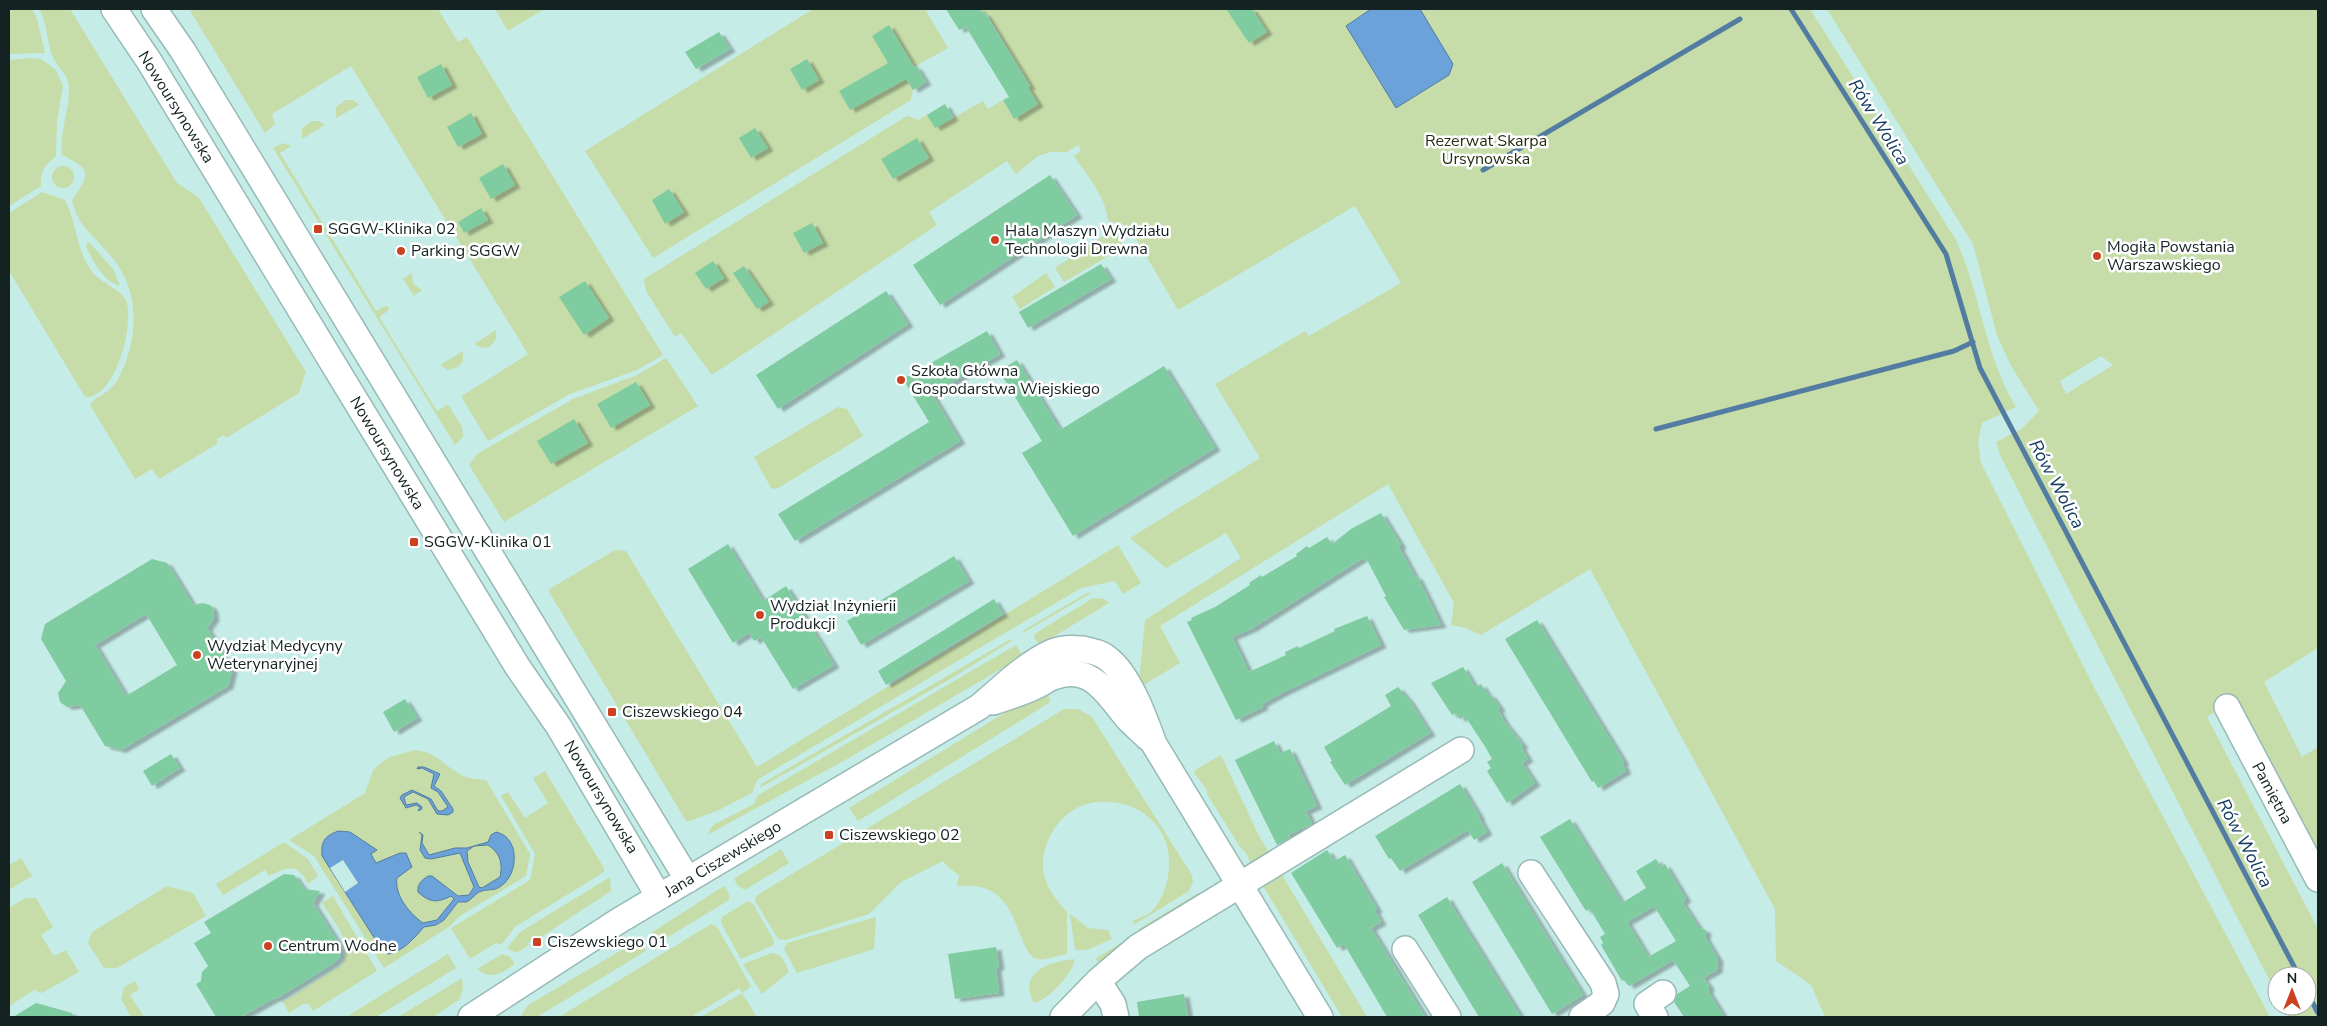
<svg xmlns="http://www.w3.org/2000/svg" width="2327" height="1026" font-family="'Nunito Sans',sans-serif">
<style>
.green{fill:#c6dda9;fill-rule:evenodd}
.water{fill:#6ca2da;stroke:#527ca2;fill-rule:evenodd}
.pier{fill:#c6ece7}
.lines{fill:none;stroke-linecap:round;stroke-linejoin:round}
.stream{stroke:#527ca2;stroke-width:5}
.building{fill:#7fcca0;fill-rule:evenodd;filter:url(#shadow)}
.minor-casing{stroke:#96bab7;stroke-width:28}
.minor{stroke:#fff;stroke-width:25}
.poi-dot{fill:#cc4221;stroke:#fff;stroke-width:2}
.labels{text-anchor:middle;dominant-baseline:central;stroke-width:5;stroke-linejoin:round;paint-order:stroke}
.street-label{font-size:16px;fill:#142221;stroke:#fff}
.park-label{font-size:16px;fill:#232e10;stroke:#fff}
.poi-label{font-size:16px;fill:#142221;stroke:#fff;text-anchor:start}
.water-label{font-size:18px;font-style:italic;fill:#153c61;stroke:#fff}
</style>
<defs>
<filter id="shadow"><feDropShadow dx="5.5" dy="3" stdDeviation="1" flood-color="#0004"/></filter>
</defs>
<rect width="100%" height="100%" fill="#c6ece7"/>
<path class="green" d="M14,9H32L37,18L45,53L9,54V12Z
M39,9H70L177,183L199,198L306,372L299,393L226,438L223,435L217,439V444L159,479L152,469L135,479L90,405C96,395 110,394 118,379C139,340 141,291 111,256C96,238 76,224 72,200C91,174 91,169 62,155C59,133 69,112 69,90C69,72 58,70 53,57C46,41 48,24 39,9Z
M189,9H438L458,42L467,37L663,355L637,370L570,394L488,441L462,398V396L528,354L351,66L272,114L275,124L265,133Z
M495,9H544L508,31Z
M813,9H925L948,48L916,66L926,82L913,90L911,100L653,258L585,151Z
M980,9H1810L1956,240C1981,294 1984,354 2016,407L1982,423L1978,441L1981,463L2095,689L2270,1017H1825L1811,985L1776,961L1775,909L1590,569L1481,635L1466,628L1451,625L1454,603L1388,484L1160,626L1180,663L1142,686L1139,682L1145,620L1241,558L1226,533L1166,568L1130,538L1260,458L1215,384L1305,331L1309,336L1401,283L1355,206L1178,310L1136,239L1149,231L1108,221C1106,196 1087,176 1074,156L1081,151L1078,145L1067,152H1051L1038,156L1016,174L1007,161L929,212L937,225L712,375L681,333L675,337L646,291L644,279L907,116L918,120L945,104L953,118L983,101L988,109L1003,100L1014,119L1038,104L1028,88L1030,86L986,13L983,14Z
M1827,9H2318V648L2264,682L2302,757L2318,747V860L2233,701L2207,717L2318,929V1017H2288L2283,1006H2307V976H2277V995L2000,455L1996,442L2020,430L2039,411L2010,364L1997,335L1973,244ZM2101,356L2113,365L2066,394L2060,381Z
M32,58L41,59L56,70L63,86L57,120L56,156C44,167 41,168 41,186L9,206V60Z
M346,100H353L359,105L336,118V107Z
M312,121H319L325,125L302,139V128Z
M283,143L291,146L280,153L376,311L385,306L389,307L388,311L379,317L437,411L447,405L449,406L462,427L463,437L455,445L273,148Z
M52 177a11 11 0 1 1 22 0a11 11 0 1 1-22 0Z
M42,192L65,200C77,222 76,254 94,274C101,282 122,291 126,300C135,323 116,399 85,397L9,271V213Z
M1114,229L1124,247L1064,282L1055,268Z
M90,243L113,269L120,286C103,281 93,262 86,246L87,243Z
M412,273L413,284L422,290L414,296L403,279Z
M1046,273L1055,287L1020,309L1012,297Z
M496,330C498,340 492,348 482,348L474,344Z
M463,351V361L458,367L448,370L440,365Z
M666,358L698,406L504,522L469,465L477,454L573,399L637,375Z
M838,407L847,409L863,436L780,487L774,489L771,488L754,457Z
M1118,545L1141,583L1123,594L1115,581L1081,588L757,780L752,793L719,810L690,821H686L548,590L615,550L626,551L757,767Z
M1093,592L1023,633L1024,630L1085,594Z
M1093,598L1104,599L1109,603L1040,645L1034,638L1036,633Z
M1009,640H1013L952,678L760,788L761,784Z
M1016,645L1023,656L849,758L707,835L713,825L754,804L757,796Z
M1044,689L1050,699L1049,703L858,821L849,808Z
M1064,709H1078L1092,717L1192,875L1193,882L1189,891L1135,924L1132,921C1138,918 1145,916 1150,913C1162,902 1168,883 1169,868C1173,822 1130,793 1087,804C1060,811 1041,842 1043,869C1045,886 1056,900 1067,912V954C1058,955 1045,961 1037,959C1016,952 1021,896 980,887C973,885 964,886 957,886L959,875L949,868L943,861L901,882L869,914L786,940L778,939L755,901L756,896Z
M415,750C438,753 443,765 461,775C469,779 477,779 486,780L530,854L526,876L460,916L449,927L384,968L314,856L289,840L365,793L373,770L382,762L390,757Z
M1221,755L1259,836L1272,858L1253,869L1246,853L1240,847L1207,794V790L1194,773L1195,770Z
M545,771L604,868V872L515,927L501,945L496,943L470,959L451,928L530,880L535,854L501,796L508,792L525,818L548,803L533,778Z
M284,842L308,859L318,876L308,884C297,862 288,867 269,876L265,870L223,895L216,884Z
M781,849L789,863L745,890L738,886L734,879Z
M21,858L32,876L9,890V865Z
M1281,873L1367,1017H1342L1263,886L1265,882Z
M610,877L611,891L541,937L540,935L528,943L529,945L517,953L507,948L520,932Z
M167,886L193,893L206,916L117,968H104L88,943L92,932Z
M724,886L729,894V900L660,942L655,940L651,933Z
M1198,893L1203,899L1140,932L1137,930Z
M333,896L377,971L313,1011L309,1004H303L289,1013L283,1002L342,965C355,943 333,921 322,903Z
M25,898H36L53,927L41,935L54,956L66,950L79,972L42,993L34,990L9,1006V908Z
M748,901L753,904L773,939L774,945L741,959L721,923L722,917Z
M1070,914L1088,928L1108,930L1112,939L1087,950H1075Z
M876,917L874,949L797,973L784,949L787,943Z
M711,924L717,927L751,986L742,993L757,1017H701L742,993L739,988L691,1017H559Z
M642,938L646,951L537,1017H520L528,1005Z
M1121,943L1120,947L1103,967L1095,959Z
M772,953C782,953 785,963 789,972L762,994L743,964Z
M448,954L456,968L376,1017H346Z
M502,954L510,957L515,964C502,973 490,981 477,969Z
M1075,959C1072,975 1051,996 1036,1003L1033,1001C1018,971 1052,961 1075,959Z
M462,978L463,988L460,999L433,1017H398Z
M135,981L139,989L130,995L144,1017H131L121,999L124,987Z"/>
<path class="water" d="M1371,9H1420L1453,64L1449,75L1396,108L1346,26Z
M418,767H424L440,774L434,786L441,791L453,809V812L448,815L437,814L428,799L413,792L404,797L406,805L417,803L422,807V809L418,811L420,807L416,805L406,808L400,798L402,795L412,790L431,799L438,811H442L448,807L438,792L431,788L434,774L422,768L417,769Z
M338,831L350,832L377,850L371,854L376,863L400,853H406L412,867L397,878C394,895 410,914 423,923L437,920L454,899L451,896C437,903 430,903 418,892C417,884 422,880 428,876H432L458,896L469,895L474,887L460,853L431,859L425,858L420,850L422,835L419,832L423,835L422,843L429,855L455,848H467L488,842L491,835L496,832C520,837 519,874 501,886C495,891 489,889 482,891C476,892 472,900 466,902C463,902 461,902 458,902L444,920L436,925L424,927C415,937 403,952 388,954L382,950L322,856C321,841 324,837 338,831ZM488,845C500,853 503,863 500,877L482,888L479,887L468,862L467,851L474,846Z"/>
<path class="pier" d="M343,860L358,883L345,892L330,868Z"/>
<g class="lines">
<path class="stream" d="M1791,9L1946,254L1980,368L2299,976
M1483,170L1740,19
M1656,429L1954,351L1973,342
M2307,992L2318,1013"/>
</g>
<path class="building" d="M946,9H980L983,14L985,13L1030,86L1028,88L1038,104L1014,119L1003,100L1009,97L966,27L959,30Z
M1226,9H1252L1267,32L1249,43Z
M889,25L914,67L916,66L926,82L913,90L906,79L850,110L839,91L888,63L872,36Z
M719,32L730,49L696,69L685,52Z
M807,59L819,80L802,90L790,69Z
M441,64L452,85L428,98L417,77Z
M945,104L953,118L935,128L927,115Z
M471,113L482,134L458,147L447,127Z
M755,128L768,148L751,158L739,138Z
M917,138L929,158L893,179L881,159Z
M503,164L515,185L491,199L479,178Z
M1050,175L1077,215L940,305L913,265Z
M669,189L684,212L665,224L652,200Z
M481,208L488,220L464,233L458,222Z
M812,223L823,243L804,253L793,233Z
M713,261L724,278L706,289L695,273Z
M1101,264L1111,279L1028,328L1019,312Z
M744,266L769,302L757,309L733,273Z
M585,281L609,318L584,335L559,297Z
M886,291L908,324L778,409L756,375Z
M987,331L1000,354L932,394L960,441L795,541L778,514L929,422L903,379Z
M1017,360L1060,430L1164,366L1215,448L1073,536L1022,453L1042,441L999,371Z
M636,382L650,405L611,428L597,404Z
M574,419L588,443L551,464L537,441Z
M1381,513L1401,545L1399,547L1415,577L1417,576L1441,625L1404,630L1384,597L1386,596L1367,560L1365,561L1363,558L1251,629L1232,637L1249,672L1286,655L1285,652L1298,646L1299,648L1335,631L1334,629L1367,616L1381,645L1282,693L1262,704L1263,707L1236,720L1187,622L1192,620L1191,618L1215,607L1250,585L1249,583L1261,575L1262,577L1297,556L1296,554L1307,546L1309,548L1327,537L1332,544L1351,529Z
M728,544L763,601L786,586L834,665L793,689L761,637L754,641L749,633L733,643L688,569Z
M954,556L969,581L861,645L847,621Z
M152,559L167,563L193,605L203,603L210,605L213,609L214,618L207,628L232,670L228,686L121,750L105,746L80,705L67,707L60,702L58,693L66,681L41,639L45,624ZM146,614L177,665L126,696L95,645Z
M994,599L1003,614L886,685L878,671Z
M1537,620L1624,762L1622,763L1626,771L1598,788L1594,781L1592,782L1505,639Z
M1463,667L1475,687L1481,684L1488,695L1490,694L1500,708L1498,710L1504,721L1523,745L1521,747L1528,759L1522,763L1535,783L1507,803L1487,771L1491,768L1487,762L1492,759L1486,748L1465,716L1460,719L1456,713L1452,715L1431,683Z
M1398,687L1409,700L1430,733L1345,785L1330,762L1332,761L1324,747L1391,706L1385,695Z
M405,699L417,718L394,732L383,712Z
M1274,741L1280,753L1290,749L1317,806L1306,811L1312,824L1288,835L1290,838L1277,845L1235,760Z
M171,754L180,768L152,786L143,771Z
M1460,784L1480,817L1479,818L1487,832L1474,840L1468,830L1400,871L1391,858L1389,859L1375,836Z
M1570,819L1622,903L1646,888L1636,871L1656,859L1661,867L1665,864L1686,899L1682,902L1699,928L1706,930L1705,937L1718,959L1717,970L1703,978L1709,986L1708,991L1724,1017H1684L1674,1002L1677,994L1690,986L1673,960L1629,986L1624,980L1622,981L1601,945L1603,943L1600,937L1605,934L1590,909L1586,911L1540,837ZM1654,906L1676,941L1648,957L1627,922Z
M1327,850L1335,861L1345,855L1377,909L1375,911L1381,922L1371,928L1425,1017H1387L1344,944L1337,948L1291,873Z
M1502,863L1583,995L1552,1014L1472,882Z
M284,874L294,875L304,889L320,891L313,903L339,944L341,951L339,958L334,963L276,999L275,998L241,1017H216L196,984L201,981L202,972L208,966L194,943L211,933L204,922Z
M1447,897L1457,914L1521,1017H1479L1457,981L1418,915Z
M996,947L999,967L996,968L999,993L955,999L948,954Z
M1184,994L1188,1017H1139L1137,1002Z
M36,1003L72,1013V1017H13Z"/>
<g class="lines">
<g class="minor-casing">
<path id="minor" d="M114,9L149,61L517,666L559,727L659,897
M154,9L183,51L688,880
M993,702C1007,697 1023,693 1036,686C1042,684 1047,679 1053,677C1092,662 1108,696 1129,720C1135,726 1142,732 1148,738
M2227,707L2318,879
M1531,873L1603,983L1606,994L1602,1003L1582,1017
M1405,949L1448,1017
M1098,981L1113,1004L1116,1017
M471,1017L620,920L979,707C1002,688 1024,665 1052,652C1061,648 1072,648 1082,649C1091,651 1100,652 1107,658C1129,674 1145,719 1154,744L1320,1017
M1063,1017L1098,981L1138,947L1461,750
M1655,1017L1647,1004L1663,993"/>
</g>
<use href="#minor" class="minor"/>
</g>
<g class="poi-dot">
<rect x="313" y="224" width="10" height="10" rx="2.5"/>
<circle cx="995" cy="240" r="5"/>
<circle cx="401" cy="251" r="5"/>
<circle cx="2097" cy="256" r="5"/>
<circle cx="901" cy="380" r="5"/>
<rect x="409" y="537" width="10" height="10" rx="2.5"/>
<circle cx="760" cy="615" r="5"/>
<circle cx="197" cy="655" r="5"/>
<rect x="607" y="707" width="10" height="10" rx="2.5"/>
<rect x="824" y="830" width="10" height="10" rx="2.5"/>
<rect x="532" y="937" width="10" height="10" rx="2.5"/>
<circle cx="268" cy="946" r="5"/>
</g>
<g class="labels">
<g class="street-label">
<text transform="translate(176 107) rotate(58)">Nowoursynowska</text>
<text transform="translate(387 453) rotate(59)">Nowoursynowska</text>
<text transform="translate(2272 793) rotate(62)">Pamiętna</text>
<text transform="translate(601 797) rotate(59)">Nowoursynowska</text>
<text transform="translate(723 859) rotate(-31)">Jana Ciszewskiego</text>
</g>
<g class="park-label">
<text x="1486" y="141">Rezerwat Skarpa<tspan x="1486" dy="18">Ursynowska</tspan></text>
</g>
<g class="poi-label">
<text x="328" y="229">SGGW-Klinika 02</text>
<text x="1005" y="231">Hala Maszyn Wydziału<tspan x="1005" dy="18">Technologii Drewna</tspan></text>
<text x="2107" y="247">Mogiła Powstania<tspan x="2107" dy="18">Warszawskiego</tspan></text>
<text x="411" y="251">Parking SGGW</text>
<text x="911" y="371">Szkoła Główna<tspan x="911" dy="18">Gospodarstwa Wiejskiego</tspan></text>
<text x="424" y="542">SGGW-Klinika 01</text>
<text x="770" y="606">Wydział Inżynierii<tspan x="770" dy="18">Produkcji</tspan></text>
<text x="207" y="646">Wydział Medycyny<tspan x="207" dy="18">Weterynaryjnej</tspan></text>
<text x="622" y="712">Ciszewskiego 04</text>
<text x="839" y="835">Ciszewskiego 02</text>
<text x="547" y="942">Ciszewskiego 01</text>
<text x="278" y="946">Centrum Wodne</text>
</g>
<g class="water-label">
<text transform="translate(1879 122) rotate(58)">Rów Wolica</text>
<text transform="translate(2057 484) rotate(62)">Rów Wolica</text>
<text transform="translate(2245 843) rotate(62)">Rów Wolica</text>
</g>
</g>
<rect width="2327" height="1026" fill="none" stroke="#142221" stroke-width="20"/>
<g transform="translate(2292 991)"><circle r="24" fill="#ffffff" stroke="#a1a7a6"/>
<path d="M0-4L9 19L0 12L-9 19Z" fill="#cc4221"/>
<text y="-8" font-size="14" font-weight="bold" text-anchor="middle" fill="#142221">N</text>
</g>
</svg>
